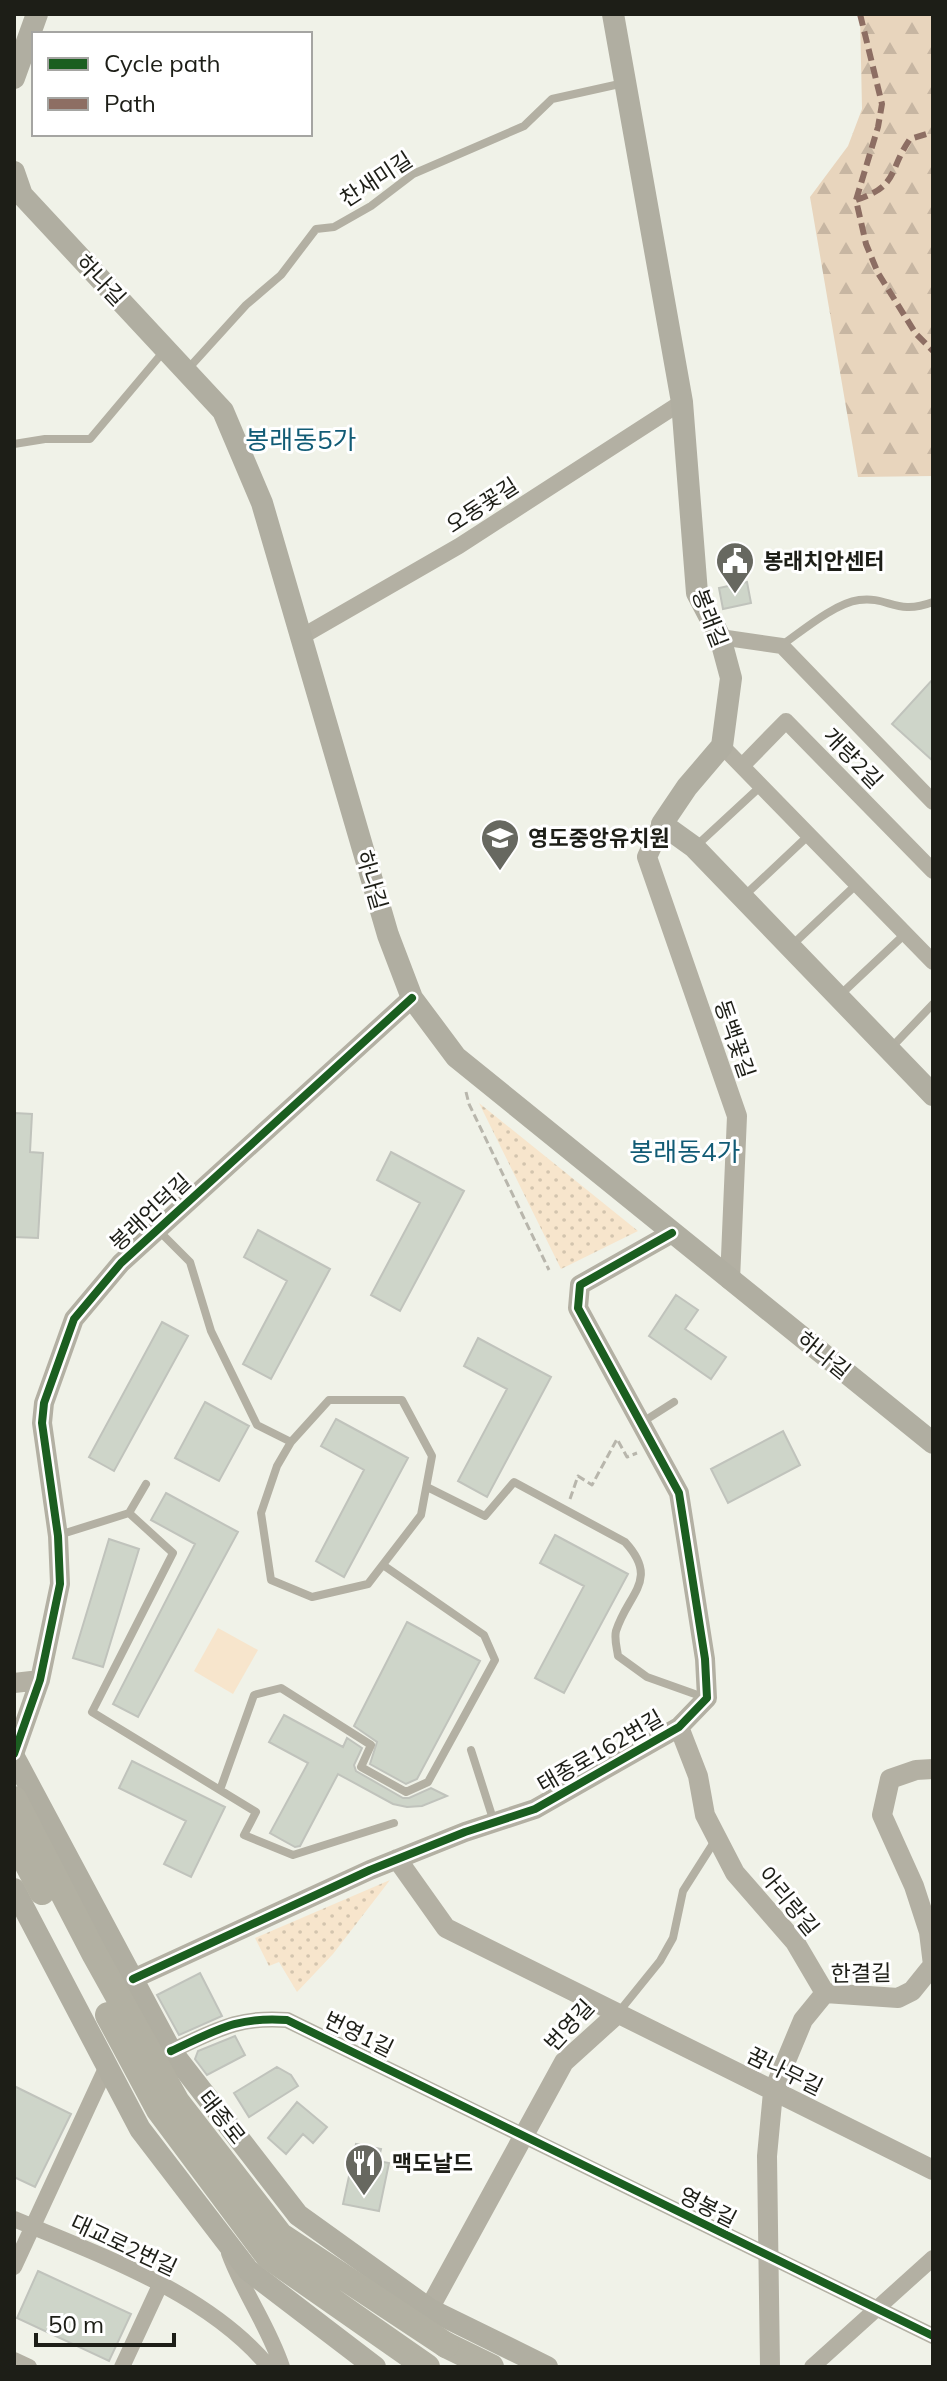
<svg xmlns="http://www.w3.org/2000/svg" width="947" height="2381" font-family="Mulish,'Noto Sans KR',sans-serif">
<style>
.forest{fill:url(#forest-firs)}
.park{fill:url(#park-dots)}
.pitch{fill:#f7e5cc}
.building{fill:#ced5c9;stroke:#c0c3bc;stroke-width:2}
.lines{fill:none;stroke-linecap:round;stroke-linejoin:round}
.path{stroke:#b8b6ac;stroke-width:3;stroke-dasharray:8 4;stroke-linecap:butt}
.service{stroke:#b3b0a3;stroke-width:8}
.minor{stroke:#b3b0a3;stroke-width:16}
.tertiary{stroke:#b3b0a3;stroke-width:20}
.secondary{stroke:#b0aea1;stroke-width:22}
.trunk{stroke:#b2b0a2;stroke-width:26}
.trunk-bridge{stroke:#b2b0a2;stroke-width:26}
.quiet{stroke:#8d6e63;stroke-width:6;stroke-dasharray:12 6;stroke-linecap:butt}
.cycleway-casing{stroke:#fff;stroke-width:13}
.cycleway{stroke:#1b5e20;stroke-width:8}
.labels{text-anchor:middle;dominant-baseline:central;stroke-width:6;stroke-linejoin:round;paint-order:stroke}
.street-label{font-size:22px;fill:#1d1e17;stroke:#fff}
.poi-label{font-size:22px;font-weight:bold;fill:#1d1e17;stroke:#fff;text-anchor:start}
.quarter-label{font-size:26px;fill:#115b75;stroke:#fff}
</style>
<defs>
<pattern id="forest-firs" width="22" height="20" patternUnits="userSpaceOnUse" patternTransform="scale(2)"><rect width="22" height="20" fill="#e8d5bd"/><path d="M5 1l3.5 6h-7zM16 11l3.5 6h-7z" fill="#c7b6a2"/></pattern>
<pattern id="park-dots" width="8" height="8" patternUnits="userSpaceOnUse" patternTransform="scale(2)"><rect width="8" height="8" fill="#f7e5cc"/><path d="M2 2h.1M6 6h.1" fill="none" stroke="#d3c4ae" stroke-width="1.8" stroke-linecap="round"/></pattern>
</defs>
<rect width="100%" height="100%" fill="#f0f2e8"/>
<path class="forest" d="M860,14H933V476L858,477L810,197L848,146L862,109Z"/>
<path class="park" d="M479,1103L638,1231L561,1269Z
M390,1880L333,1954L297,1992L279,1962L269,1966L255,1938Z"/>
<path class="pitch" d="M218,1628L258,1650L233,1694L194,1671Z"/>
<path class="building" d="M747,582L751,603L723,609L719,588Z
M933,679V761L892,724Z
M14,1113L32,1114L30,1152L43,1153L38,1238L14,1237Z
M391,1152L464,1191L400,1311L371,1295L420,1203L377,1180Z
M258,1230L330,1269L271,1379L243,1364L287,1281L244,1257Z
M676,1295L698,1310L685,1329L726,1357L711,1379L649,1336Z
M162,1322L188,1336L114,1471L89,1457Z
M478,1338L551,1377L487,1497L458,1481L507,1389L464,1366Z
M205,1402L249,1426L219,1481L175,1458Z
M336,1419L408,1458L344,1577L316,1561L364,1470L321,1446Z
M783,1431L800,1465L728,1503L711,1469Z
M166,1493L238,1532L138,1717L113,1704L195,1544L151,1520Z
M555,1535L628,1574L564,1693L535,1678L584,1586L540,1563Z
M109,1539L139,1549L103,1667L73,1658Z
M407,1622L480,1661L417,1779L406,1784L370,1764L377,1742L354,1726Z
M284,1715L343,1747L347,1738L362,1748L354,1765L356,1771L403,1798H409L431,1788L447,1796L422,1806L407,1807L393,1804L338,1774L300,1846L295,1847L270,1833L308,1763L269,1742Z
M132,1761L225,1807L191,1877L164,1864L186,1821L119,1788Z
M200,1973L222,2016L179,2035L157,1995Z
M235,2036L245,2055L207,2075L195,2059L198,2051Z
M277,2067L291,2075L298,2086L249,2117L234,2093Z
M14,2086L71,2114L35,2187L14,2177Z
M297,2102L327,2127L313,2143L303,2134L286,2154L268,2138Z
M356,2144L381,2149L378,2161L389,2163L379,2211L343,2204Z
M38,2271L131,2314L109,2361L17,2318Z"/>
<g class="lines">
<path class="path" d="M466,1092L469,1104L549,1270
M570,1499L578,1476L592,1485L617,1439L627,1457L637,1453"/>
<path class="service" d="M187,370L246,305L281,275L316,229L334,227L371,206L413,174L524,126L552,99L624,83
M14,444L45,439H90L164,351
M782,645C802,631 835,603 859,600C889,596 896,616 933,602
M695,847L761,786
M743,897L809,835
M791,946L857,884
M839,996L905,934
M890,1049L933,1004
M158,1230L190,1262L211,1331L257,1425L291,1442L329,1400H402L432,1456L421,1515L368,1584L312,1597L271,1580L261,1513L277,1466L291,1442
M641,1423L674,1402
M427,1487L485,1516L514,1482L625,1542C660,1580 628,1593 616,1631C614,1639 617,1648 618,1656L647,1677L706,1698
M129,1513L173,1553L92,1712L256,1812L244,1835L293,1855L394,1823
M59,1535L129,1513L146,1484
M471,1750L494,1822
M220,1790L254,1695L281,1688L371,1745L361,1767L406,1792L428,1782L495,1660L484,1635L383,1565
M618,2013L660,1961L673,1938L683,1891L716,1839"/>
<path class="minor" d="M301,637L459,546L682,402
M720,637L782,646L933,802
M722,746L933,962
M742,766L786,721L933,871
M171,2051C215,2031 237,2016 287,2020L933,2336
M14,2219C100,2255 208,2293 269,2367
M229,2253C243,2292 269,2327 282,2367
M14,2267L107,2066
M14,2360L29,2367
M122,2367L161,2283
M812,2367L933,2258"/>
<path class="tertiary" d="M662,824L647,857L737,1116L730,1280
M14,1683L40,1680
M679,1727L698,1776L705,1815L735,1873L795,1942L825,1993
M14,1754L40,1680L60,1584L58,1536L42,1423L44,1403L74,1319L121,1263L412,998
M397,1859L446,1928L933,2170
M133,1979L370,1870L465,1832L535,1809L679,1727L707,1698L705,1659L679,1493L578,1308L580,1285L672,1233
M429,2309L564,2062L616,2015
M770,2367L767,2156L773,2092L803,2020L825,1993L898,1998L912,1991L933,1965L929,1932L914,1886L882,1815L890,1779L916,1770L933,1769"/>
<path class="secondary" d="M613,14L682,402L697,593L720,637L731,678L722,746L687,787L662,824L694,847L933,1095
M14,78L37,14
M14,172L22,195L223,411L262,503L388,935L412,998L456,1057L933,1443
M14,1757L171,2051L298,2215L429,2309L547,2367
M14,1889L140,2129L248,2270L375,2367"/>
<path class="trunk" d="M446,2345L491,2367"/>
<path class="trunk-bridge" d="M14,1799L95,1955L177,2102L280,2235L446,2345
M14,1839L42,1892
M108,2015L159,2110L268,2256L427,2367"/>
<path class="quiet" d="M860,14L882,104L878,127L856,200L866,244L878,273L916,334L933,351
M856,200C899,186 888,171 910,139L933,132"/>
<g class="cycleway-casing">
<path id="cycleway" d="M14,1754L40,1680L60,1584L58,1536L42,1423L44,1403L74,1319L121,1263L412,998
M133,1979L370,1870L465,1832L535,1809L679,1727L707,1698L705,1659L679,1493L578,1308L580,1285L672,1233
M171,2051C215,2031 237,2016 287,2020L933,2336"/>
</g>
<use href="#cycleway" class="cycleway"/>
</g>
<defs>
<g id="civic-pin" transform="scale(2)"><path d="M0 17L-7.5 6A9.5 9.5 0 1 1 7.5 6Z" fill="#676860" stroke="#fff"/><path d="M-.6-6.5H3V-4.5H.6V-3L4-1V1h2V6H-6V1h2V-1L-.6-3ZM-1.2 2.5V6h2.4V2.5Z" fill="#fff"/></g>
<g id="school-pin" transform="scale(2)"><path d="M0 17L-7.5 6A9.5 9.5 0 1 1 7.5 6Z" fill="#676860" stroke="#fff"/><path d="M0-5L7-2L0 1L-7-2ZM-4 1L0 2.5L4 1V4Q0 6-4 4Z" fill="#fff"/></g>
<g id="restaurant-pin" transform="scale(2)"><path d="M0 17L-7.5 6A9.5 9.5 0 1 1 7.5 6Z" fill="#676860" stroke="#fff"/><path d="M-5-6h1v4h1v-4h1v4h1v-4h1v5L-1.5 .5V6h-2V.5L-5-1ZM5-6V6H3V1.5H1.5Q1.5-4 5-6Z" fill="#fff"/></g>
</defs>
<g fill-rule="evenodd">
<use href="#civic-pin" x="735" y="561"/>
<use href="#school-pin" x="500" y="838"/>
<use href="#restaurant-pin" x="364" y="2163"/>
</g>
<g class="labels">
<g class="street-label">
<text transform="translate(376 179) rotate(-33)">찬새미길</text>
<text transform="translate(101 280) rotate(47)">하나길</text>
<text transform="translate(482 505) rotate(-33)">오동꽃길</text>
<text transform="translate(710 618) rotate(69)">봉래길</text>
<text transform="translate(853 758) rotate(46)">개량2길</text>
<text transform="translate(372 880) rotate(74)">하나길</text>
<text transform="translate(735 1039) rotate(71)">동백꽃길</text>
<text transform="translate(150 1212) rotate(-43)">봉래언덕길</text>
<text transform="translate(824 1355) rotate(39)">하나길</text>
<text transform="translate(600 1751) rotate(-30)">태종로162번길</text>
<text transform="translate(789 1901) rotate(51)">아리랑길</text>
<text transform="translate(861 1973) rotate(-1)">한결길</text>
<text transform="translate(569 2025) rotate(-47)">번영길</text>
<text transform="translate(359 2034) rotate(26)">번영1길</text>
<text transform="translate(785 2071) rotate(26)">꿈나무길</text>
<text transform="translate(222 2117) rotate(52)">태종로</text>
<text transform="translate(708 2207) rotate(27)">영봉길</text>
<text transform="translate(124 2245) rotate(25)">대교로2번길</text>
</g>
<g class="poi-label">
<text x="763" y="561">봉래치안센터</text>
<text x="528" y="838">영도중앙유치원</text>
<text x="392" y="2163">맥도날드</text>
</g>
<g class="quarter-label">
<text x="301" y="439">봉래동5가</text>
<text x="685" y="1151">봉래동4가</text>
</g>
</g>
<rect width="947" height="2381" fill="none" stroke="#1d1e17" stroke-width="32"/>
<rect x="32" y="32" width="280" height="104" fill="#ffffff" stroke="#a5a5a2" stroke-width="2"/>
<rect x="48" y="58" width="40" height="12" fill="#1b5e20" stroke="#a5a5a2" stroke-width="2"/>
<text x="104" y="72" font-size="24" fill="#1d1e17">Cycle path</text>
<rect x="48" y="98" width="40" height="12" fill="#8d6e63" stroke="#a5a5a2" stroke-width="2"/>
<text x="104" y="112" font-size="24" fill="#1d1e17">Path</text>
<path d="M36 2333v12h138v-12" fill="none" stroke="#1d1e17" stroke-width="4"/>
<text x="48" y="2333" font-size="24" fill="#1d1e17" stroke="#ffffff" stroke-width="6" paint-order="stroke">50 m</text>
</svg>
